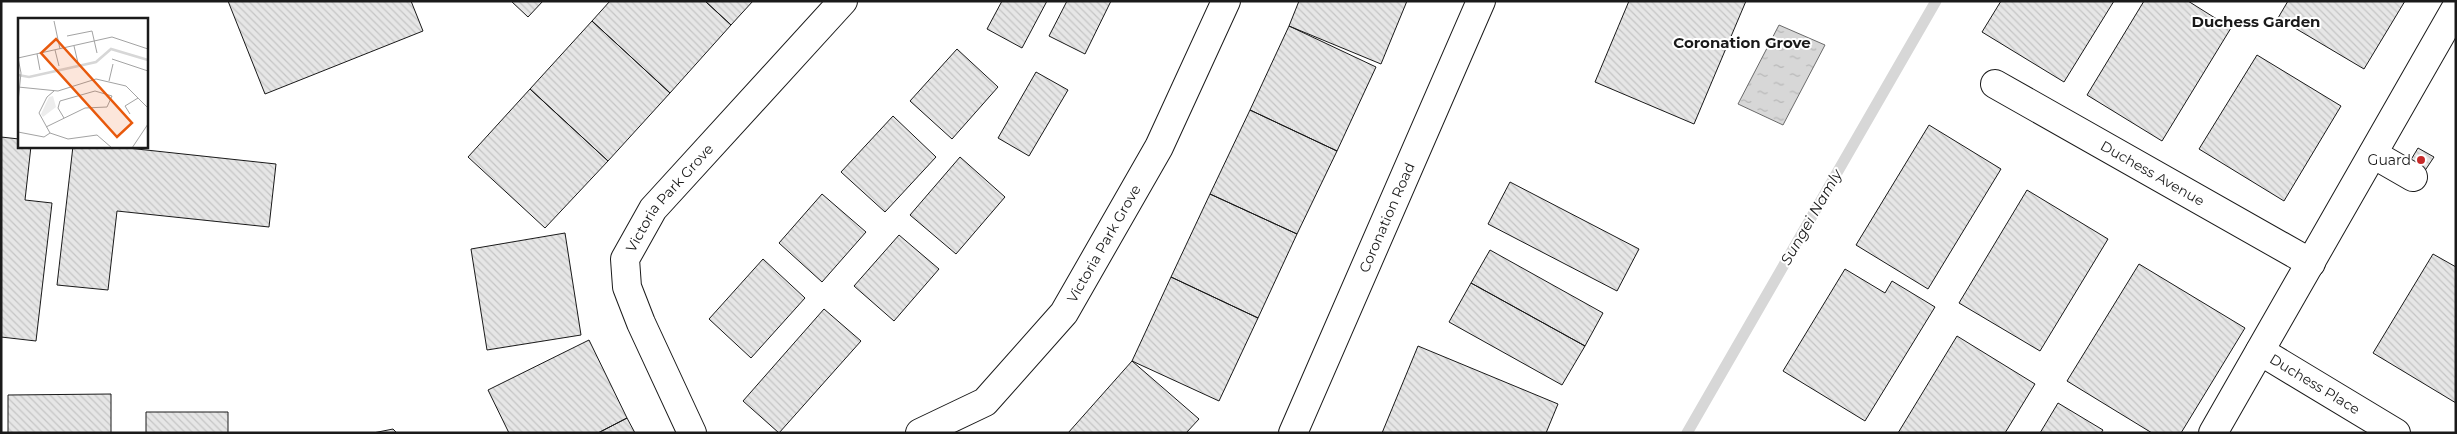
<svg xmlns="http://www.w3.org/2000/svg" width="2457" height="434" font-family="Montserrat,sans-serif">
<style>
.water{fill:url(#water-ripples);stroke:#6a6a6a}
.lines{fill:none;stroke-linecap:round;stroke-linejoin:round}
.stream{stroke:#d7d7d7;stroke-width:11}
.building{fill:url(#building-back-hatch);stroke:#1a1a1a}
.minor-casing{stroke:#1a1a1a;stroke-width:30}
.minor{stroke:#fff;stroke-width:28}
.poi-dot{fill:#c62828;stroke:#fff;stroke-width:2}
.labels{text-anchor:middle;dominant-baseline:central;stroke-width:4;stroke-linejoin:round;paint-order:stroke}
.poi-label{font-size:14px;fill:#1a1a1a;stroke:#fff;text-anchor:end}
.street-label{font-size:14px;fill:#1a1a1a;stroke:#fff}
.neighbourhood-label{font-size:15px;font-weight:bold;fill:#1a1a1a;stroke:#fff}
.water-label{font-size:15px;font-style:italic;fill:#1a1a1a;stroke:#fff}
.inset-river{fill:none;stroke:#d7d7d7;stroke-width:2.5}
.inset-road{fill:none;stroke:#a3a3a3;stroke-width:1}
.view{fill:#e8590c;fill-opacity:0.15;stroke:#e8590c;stroke-width:2.5}
.inset-edge{fill:none;stroke:#1a1a1a;stroke-width:2.5}
</style>
<defs>
<pattern id="water-ripples" width="26" height="14" patternUnits="userSpaceOnUse" patternTransform="scale(1.25)"><rect width="26" height="14" fill="#d7d7d7"/><path d="M2 4q2-2 4 0t4 0M15 11q2-2 4 0t4 0" fill="none" stroke="#b8b8b8"/></pattern>
<pattern id="building-back-hatch" width="6" height="6" patternUnits="userSpaceOnUse" patternTransform="scale(1.25)"><rect width="6" height="6" fill="#e6e6e6"/><path d="M-1 5l2 2M0 0l6 6M5-1l2 2" fill="none" stroke="#c5c5c5"/></pattern>
</defs>
<rect width="100%" height="100%" fill="#fff"/>
<path class="water" d="M1779,25L1825,45L1783,125L1738,104Z"/>
<g class="lines">
<path class="stream" d="M1687,433L1936,1"/>
</g>
<path class="building" d="M228,1H411L423,31L265,94Z
M511,1H543L528,17Z
M610,1H705L731,25L670,93L592,21Z
M705,1H753L731,25Z
M1002,1H1047L1022,48L987,29Z
M1067,1H1111L1085,54L1049,36Z
M1299,1H1407L1381,64L1289,26Z
M1629,1H1746L1694,124L1595,82Z
M2001,1H2114L2064,82L1982,32Z
M2144,1H2188L2231,28L2162,141L2087,95Z
M2288,1H2405L2364,69L2278,18Z
M592,21L670,93L608,161L530,89Z
M1289,26L1376,67L1337,151L1250,110Z
M957,49L998,87L952,139L910,101Z
M2257,55L2341,106L2284,201L2199,149Z
M1036,72L1068,90L1029,156L998,138Z
M530,89L608,161L545,228L468,157Z
M1250,110L1337,151L1297,234L1210,194Z
M893,116L936,157L885,212L841,172Z
M1929,125L2001,169L1928,289L1856,245Z
M1,137L19,139V146H31L25,200L52,203L36,341L1,337Z
M73,146H109L276,164L269,227L117,211L108,290L57,285Z
M2418,148L2434,157L2424,172L2409,163Z
M960,157L1005,197L956,254L910,215Z
M1510,182L1639,249L1617,291L1488,224Z
M2027,190L2108,239L2040,351L1959,303Z
M822,194L866,232L822,282L779,243Z
M1210,194L1297,234L1258,318L1171,277Z
M565,233L581,335L487,350L471,249Z
M899,235L939,269L894,321L854,286Z
M1490,250L1603,313L1585,346L1471,283Z
M2433,254L2456,267V403L2373,353Z
M763,259L805,298L751,358L709,319Z
M2139,264L2245,328L2181,433H2152L2067,381Z
M1845,269L1885,293L1892,281L1935,307L1865,421L1783,371Z
M1171,277L1258,318L1219,401L1132,361Z
M1471,283L1585,346L1562,385L1449,322Z
M824,309L861,341L779,433L743,401Z
M1957,336L2035,384L2005,433H1898Z
M589,340L627,418L598,433H509L488,390Z
M1418,346L1558,404L1546,433H1382Z
M1132,361L1199,419L1186,433H1068Z
M111,394V433H8V395Z
M2058,403L2103,430L2101,433H2040Z
M146,412H228V433H146Z
M627,418L635,433H598Z
M393,429L397,433H373Z"/>
<g class="lines">
<g class="minor-casing">
<g id="minor">
<path id="s1" d="M1995,84L2311,263"/>
<path d="M2373,154L2413,177"/>
<path id="s2" d="M2260,351L2396,433"/>
<path id="s3" d="M692,433L641,323L627,287L625,259L653,209L843,1"/>
<path id="s4" d="M920,433L985,402L1064,313L1159,147L1226,1"/>
<path id="s5" d="M1293,433L1481,1"/>
<path d="M2213,433L2456,8"/>
</g>
</g>
<use href="#minor" class="minor"/>
</g>
<circle class="poi-dot" cx="2421" cy="160" r="5"/>
<g class="labels">
<g class="poi-label">
<text x="2411" y="160">Guard</text>
</g>
<g class="street-label">
<text stroke="none"><textPath href="#s1" startOffset="181">Duchess Avenue</textPath></text>
<text stroke="none"><textPath href="#s3" startOffset="264">Victoria Park Grove</textPath></text>
<text stroke="none"><textPath href="#s5" startOffset="235">Coronation Road</textPath></text>
<text stroke="none"><textPath href="#s4" startOffset="271">Victoria Park Grove</textPath></text>
<text stroke="none"><textPath href="#s2" startOffset="64">Duchess Place</textPath></text>
</g>
<g class="neighbourhood-label">
<text x="2256" y="21">Duchess Garden</text>
<text x="1742" y="42">Coronation Grove</text>
</g>
<g class="water-label">
<text transform="translate(1811 217) rotate(-60)">Sungei Namly</text>
</g>
</g>
<g transform="translate(18 18)">
<rect width="130" height="130" fill="#fff"/>
<path d="M35,78L38,89L25,99L23,96L31,79Z" fill="#ededed"/>
<path class="inset-river" d="M0,57L11,59L78,44L93,31L130,42"/>
<path class="inset-road" d="M36,3L42,31M49,18L74,13L79,35M56,28L60,45M37,32L41,48M19,36L22,52M0,40L94,19L130,31M94,41L130,53M91,63L95,46M0,69L40,73L78,61L108,68L130,90M36,73L29,79L21,95L32,115L50,121L79,117L94,130M0,84L3,55L0,40M112,96L107,88L120,80M28,109L67,90L89,89L94,78L77,73L42,83L40,90L46,100M0,114L26,119L32,115M114,130L130,106"/>
<path class="view" d="M38,21L114,105L99,119L23,35Z"/>
<rect width="130" height="130" class="inset-edge"/>
</g>
<rect width="2457" height="434" fill="none" stroke="#1a1a1a" stroke-width="5"/>
</svg>
